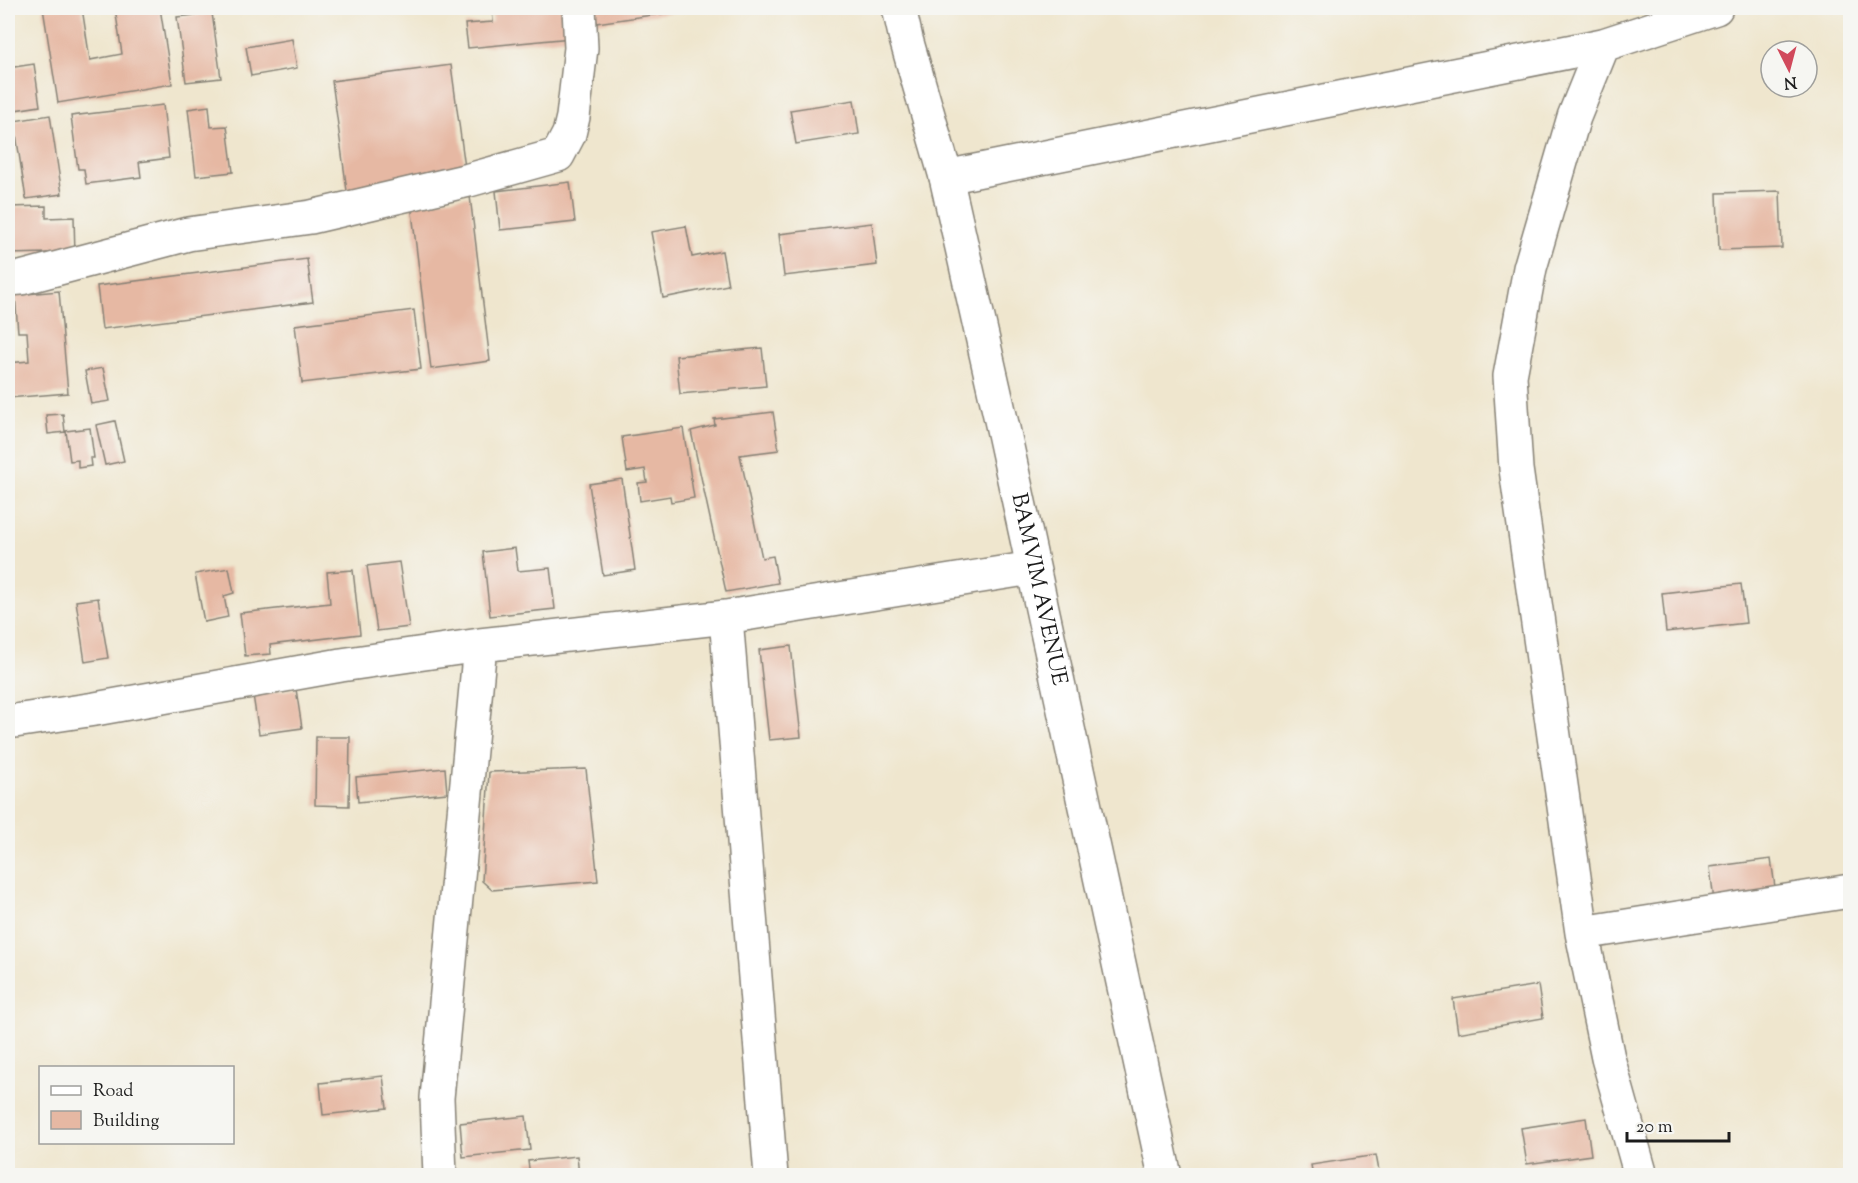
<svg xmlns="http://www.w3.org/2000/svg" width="1858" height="1183" font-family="'Sorts Mill Goudy',serif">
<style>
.building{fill:#e6b8a3}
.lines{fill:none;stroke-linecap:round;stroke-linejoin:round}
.minor-casing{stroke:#868175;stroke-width:36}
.tertiary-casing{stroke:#868175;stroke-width:36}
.minor{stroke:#fff;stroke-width:33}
.tertiary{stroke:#fff;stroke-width:33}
.labels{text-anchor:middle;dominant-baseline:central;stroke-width:4.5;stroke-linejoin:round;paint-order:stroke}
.street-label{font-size:22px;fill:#1c1c1c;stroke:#f6f6f2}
</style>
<rect width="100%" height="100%" fill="#f6f6f2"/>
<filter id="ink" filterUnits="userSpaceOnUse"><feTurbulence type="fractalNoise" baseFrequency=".0167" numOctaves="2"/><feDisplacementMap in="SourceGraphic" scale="12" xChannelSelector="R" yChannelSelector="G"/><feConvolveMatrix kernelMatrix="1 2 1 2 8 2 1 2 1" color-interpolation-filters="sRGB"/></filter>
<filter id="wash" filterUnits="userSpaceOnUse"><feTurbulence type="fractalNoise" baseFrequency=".008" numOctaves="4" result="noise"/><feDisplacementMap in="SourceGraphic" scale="24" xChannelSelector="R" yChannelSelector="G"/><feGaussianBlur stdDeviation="1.35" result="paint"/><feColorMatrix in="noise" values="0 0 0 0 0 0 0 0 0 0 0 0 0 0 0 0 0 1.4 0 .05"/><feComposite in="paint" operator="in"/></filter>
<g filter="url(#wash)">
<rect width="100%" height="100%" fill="#efe6ce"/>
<g id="blocks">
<path class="building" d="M43,8H82L90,60L122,54L115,8H160L172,84L58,103Z
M492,8H567L571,38L468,48L465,24L493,22Z
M594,8H693V9L597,23Z
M212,13L221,78L186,82L177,17Z
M292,39L297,68L251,76L246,47Z
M34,64L40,106L8,111V68Z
M451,65L466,175L347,191L332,81Z
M854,100L859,134L796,144L790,110Z
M163,105L169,158L139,162L141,177L86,184L84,169H78L71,116Z
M209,106L211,127L227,126L233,172L196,176L188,109Z
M50,115L62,194L26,199L14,121Z
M570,182L575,222L500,230L496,191Z
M1780,191L1782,248L1719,250L1717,193Z
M470,196L490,361L431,369L411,204Z
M46,206V218L74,217L75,255L47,256V253L8,254V207Z
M872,223L877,265L784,276L779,234Z
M686,226L692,257L722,251L728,285L663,298L651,232Z
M307,259L313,302L102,329L97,286Z
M59,291L68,393L8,398V363L29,361L27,332H18L15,295Z
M414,310L421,369L302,383L295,325Z
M762,348L766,386L680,394L676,356Z
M103,368L110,401L91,404L85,371Z
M773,412L779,450L740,455L762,558L773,556L778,583L726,592L691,431L715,425L714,419Z
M63,414L65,432L48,434L46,415Z
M115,421L124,461L105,465L96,425Z
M90,428L94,458H90L91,466L78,468V460L70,461L66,431Z
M683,428L694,498L671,502L670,496L640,501L638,483L647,482L645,469L627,472L622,437Z
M622,479L635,570L603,575L589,484Z
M515,548L518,571L550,568L555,609L490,616L483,552Z
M399,562L409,627L377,631L367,566Z
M229,568L234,593L224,596L228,617L204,622L195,574Z
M353,570L360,634L270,645L271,654L245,656L240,613L330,603L327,572Z
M1741,584L1746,623L1666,632L1662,593Z
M98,598L108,658L85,662L76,601Z
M791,646L801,737L769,740L759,650Z
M296,689L302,728L259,734L253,695Z
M316,737H350L349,806L315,805Z
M445,768L447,793L358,802L356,777Z
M586,769L598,881L492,890L482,881L489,772Z
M1771,859L1776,894L1714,902L1710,867Z
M1538,985L1543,1018L1458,1033L1453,999Z
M383,1076L387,1108L323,1115L320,1083Z
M526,1116L530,1150L463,1157L460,1123Z
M1586,1118L1591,1155L1527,1164L1521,1128Z
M1376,1155L1380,1176H1313L1311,1165Z
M577,1156L579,1176H530L528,1161Z"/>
</g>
</g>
<g filter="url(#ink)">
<use href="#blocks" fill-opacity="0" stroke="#868175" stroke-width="1.5"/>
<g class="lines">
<g class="minor-casing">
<path id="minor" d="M1603,45L1574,117L1530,268L1510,376L1516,469L1582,933L1608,1058L1641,1176
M946,177L1603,45L1716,8
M8,279L21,278L188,234L311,217L469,180L558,155L569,134L573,117L581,48L579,8
M726,617L771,1176
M8,722L95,709L341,665L480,645L726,617L1032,568
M1582,933L1850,891
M440,1176L437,1098L480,645"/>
</g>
<g class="tertiary-casing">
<g id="tertiary">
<path id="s1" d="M899,8L906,39L946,177L1004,433L1165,1176"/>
</g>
</g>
<use href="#minor" class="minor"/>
<use href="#tertiary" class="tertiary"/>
</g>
</g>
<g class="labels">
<g class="street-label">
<text stroke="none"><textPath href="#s1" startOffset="598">BAMVIM AVENUE</textPath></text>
</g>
</g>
<rect width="1858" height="1183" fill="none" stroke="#f6f6f2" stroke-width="30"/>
<rect x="39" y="1066" width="195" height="78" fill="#f6f6f2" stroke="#9f9f9c" stroke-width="1.5"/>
<rect x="51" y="1086" width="30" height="9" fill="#ffffff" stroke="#9f9f9c" stroke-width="1.5"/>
<text x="93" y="1096" font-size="18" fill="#1c1c1c">Road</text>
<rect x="51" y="1111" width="30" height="18" fill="#e6b8a3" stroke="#9f9f9c" stroke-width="1.5"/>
<text x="93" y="1126" font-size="18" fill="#1c1c1c">Building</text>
<g transform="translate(1789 69) rotate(174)"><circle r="28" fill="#f6f6f2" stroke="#9f9f9c" stroke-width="1.5"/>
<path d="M0-4.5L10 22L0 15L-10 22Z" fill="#d1495b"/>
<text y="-9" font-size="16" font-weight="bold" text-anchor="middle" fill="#1c1c1c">N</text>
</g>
<path d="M1627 1132v9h102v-9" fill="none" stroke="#1c1c1c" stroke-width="3"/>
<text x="1636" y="1132" font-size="18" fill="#1c1c1c" stroke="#f6f6f2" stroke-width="4.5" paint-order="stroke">20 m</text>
</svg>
